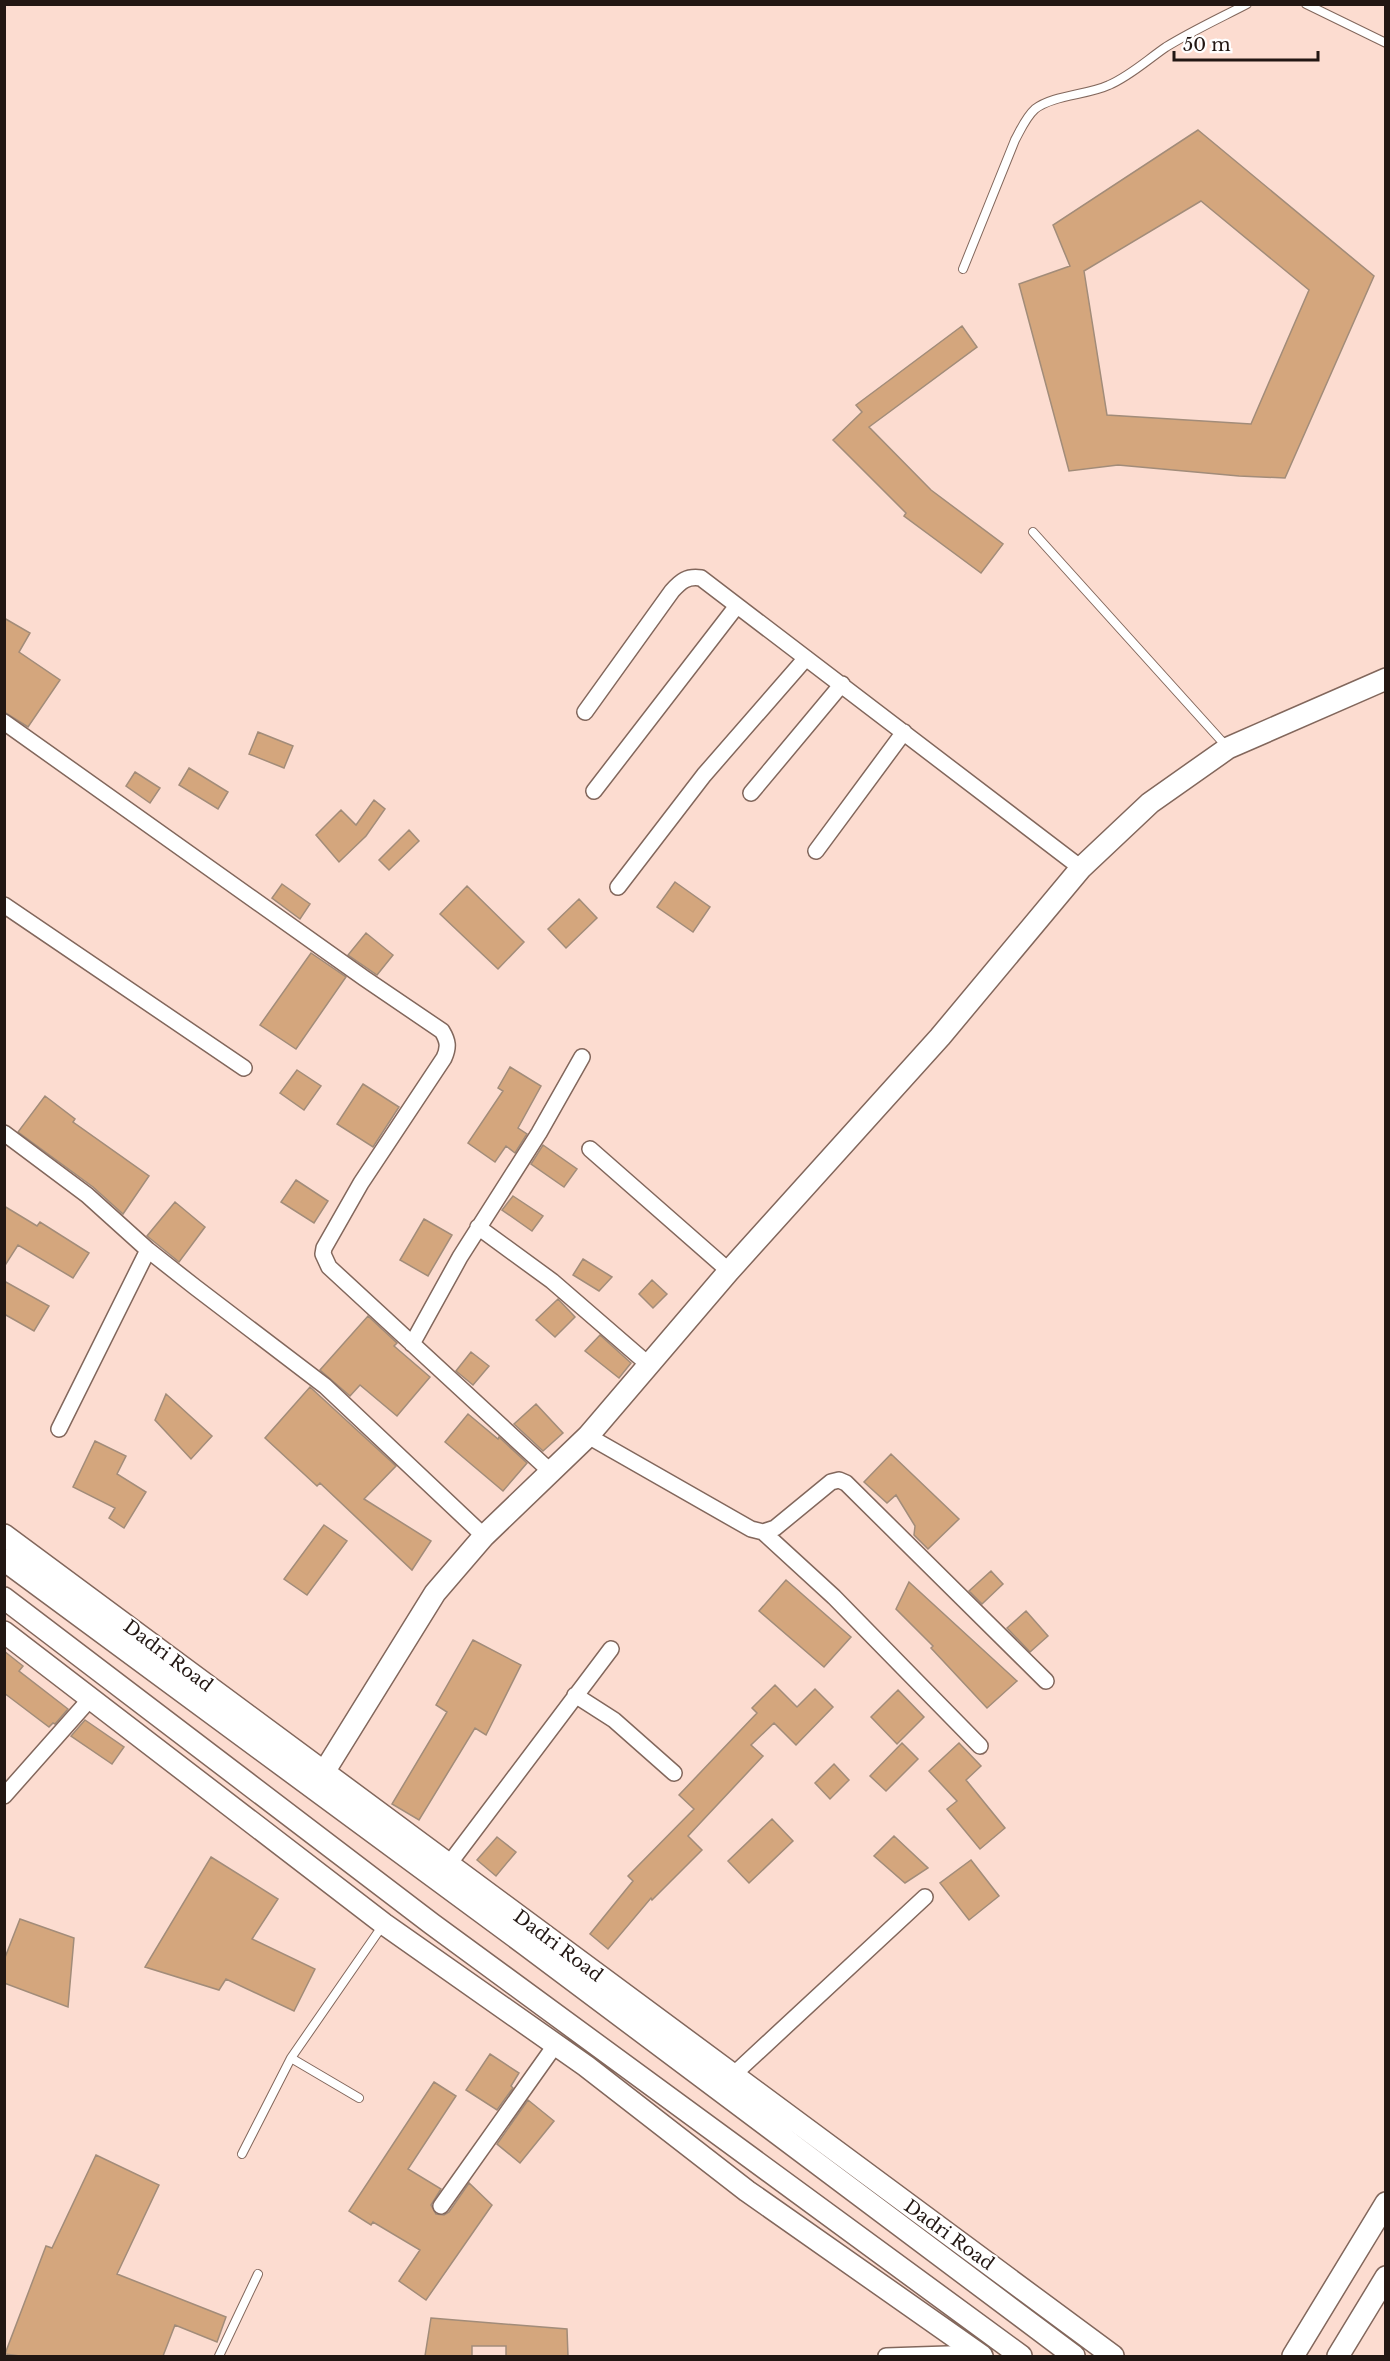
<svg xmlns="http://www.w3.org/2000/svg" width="1390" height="2361" font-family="'Libre Baskerville',serif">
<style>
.building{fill:#d4a67d;stroke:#a28c79;stroke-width:1.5;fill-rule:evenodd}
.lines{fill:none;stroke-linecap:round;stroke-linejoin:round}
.lane-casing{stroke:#82675c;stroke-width:10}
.street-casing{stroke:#82675c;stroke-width:18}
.secondary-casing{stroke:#82675c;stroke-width:24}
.lane{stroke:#fff;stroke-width:8}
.street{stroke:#fff;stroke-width:15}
.secondary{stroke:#fff;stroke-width:21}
.labels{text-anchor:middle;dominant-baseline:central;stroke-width:4.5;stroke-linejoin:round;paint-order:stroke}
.street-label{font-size:18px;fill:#221713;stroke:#fff}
</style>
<rect width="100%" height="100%" fill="#fcdcd0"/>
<path class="building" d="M1198,130L1374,276L1285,478L1239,476L1118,465L1069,471L1019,284L1070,266L1053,225ZM1201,201L1309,290L1251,424L1107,415L1084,271Z
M962,326L977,347L869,427L931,490L1003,544L981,573L904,516L906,513L833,440L862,412L856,405Z
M4,618L30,633L19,652L60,680L28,727L4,712Z
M258,732L293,746L284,768L249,754Z
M189,768L228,792L218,809L179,785Z
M135,772L160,788L150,803L126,786Z
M374,800L385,809L366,836L339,862L316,835L341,810L356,825Z
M409,830L419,841L389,870L379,860Z
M675,882L710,907L693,932L657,907Z
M282,884L310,904L300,919L272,898Z
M467,886L524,942L498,969L440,914Z
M579,899L597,918L566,948L548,929Z
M366,933L393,955L377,975L348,955Z
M311,953L346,977L296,1049L260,1025Z
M510,1067L541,1086L518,1128L527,1134L515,1153L506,1146L495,1162L468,1143L503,1091L498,1088Z
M297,1070L321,1086L304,1110L280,1093Z
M363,1084L399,1107L373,1147L337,1124Z
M45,1096L75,1119L73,1122L149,1176L123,1214L93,1187L18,1132Z
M543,1145L577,1169L564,1187L531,1164Z
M296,1180L328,1201L314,1223L281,1202Z
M513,1196L543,1216L532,1231L502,1210Z
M175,1202L205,1227L179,1262L147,1236Z
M4,1206L37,1226L40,1222L89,1253L73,1278L18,1245L4,1267Z
M424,1219L452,1235L428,1276L400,1260Z
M583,1259L612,1277L599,1291L573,1275Z
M652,1280L667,1294L653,1308L639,1294Z
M4,1281L49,1306L34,1331L4,1314Z
M558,1299L575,1317L555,1337L536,1320Z
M368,1316L397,1343L394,1346L430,1377L397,1416L360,1385L350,1396L320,1370Z
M600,1335L631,1363L619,1378L585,1351Z
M471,1352L489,1366L473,1385L456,1371Z
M310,1387L396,1466L364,1499L431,1541L412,1570L320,1483L317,1486L265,1438Z
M166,1394L212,1436L191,1459L155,1420Z
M536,1404L563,1433L543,1451L514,1424Z
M468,1414L498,1439L499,1437L527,1463L503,1491L445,1442Z
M95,1441L126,1456L117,1474L146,1492L124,1528L109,1518L115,1508L73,1487Z
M891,1454L959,1519L928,1549L914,1535L915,1526L896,1495L887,1503L864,1482Z
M324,1525L347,1541L307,1595L284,1579Z
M991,1571L1003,1584L982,1604L969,1591Z
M786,1580L851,1637L824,1667L759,1611Z
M909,1582L1017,1681L987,1708L931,1648L933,1646L896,1609Z
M1026,1611L1048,1636L1030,1652L1007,1628Z
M473,1640L521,1665L486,1735L475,1728L419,1820L392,1804L447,1712L436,1705Z
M4,1651L23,1666L19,1671L68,1709L55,1724L53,1723L49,1727L4,1693Z
M775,1685L797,1707L815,1689L833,1707L796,1745L774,1723L751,1745L763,1756L688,1836L702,1850L652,1900L651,1898L608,1949L590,1934L633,1881L628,1876L694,1809L679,1795L757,1713L752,1708Z
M898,1690L924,1717L897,1744L871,1717Z
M85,1720L124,1747L112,1764L71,1736Z
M902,1743L918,1759L886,1791L870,1776Z
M959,1743L981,1766L966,1780L1005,1828L980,1849L947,1809L957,1801L929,1771Z
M834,1764L849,1780L830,1799L815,1783Z
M772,1819L793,1841L749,1883L728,1861Z
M894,1836L928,1868L905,1883L874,1856Z
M497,1837L516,1852L496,1876L477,1860Z
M211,1857L278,1899L252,1939L315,1969L294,2011L226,1979L219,1990L145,1967Z
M971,1860L999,1896L969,1920L940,1883Z
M20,1919L74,1938L68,2007L4,1983V1960Z
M490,2054L519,2073L511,2086L513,2088L497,2110L466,2090Z
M434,2082L456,2096L408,2169L441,2189L431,2205L436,2214L444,2215L449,2212L469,2183L492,2205L426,2300L399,2281L420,2250L373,2222L371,2225L349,2211Z
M528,2100L554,2121L520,2163L497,2144Z
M96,2155L159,2185L117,2274L226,2317L217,2342L175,2325L163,2356H20L5,2354L46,2246L52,2248Z
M431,2318L567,2329L568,2356H506V2346H472V2356H425Z"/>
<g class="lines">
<g class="lane-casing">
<path id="lane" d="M1306,4L1386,43
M963,269L1015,140C1021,129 1026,117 1035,109C1053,95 1088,95 1109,85C1130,76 1147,60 1166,47C1192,31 1220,18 1247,4
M1033,532L1227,747
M291,2058L359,2098
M242,2154L291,2058L383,1925
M219,2356L258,2274"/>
</g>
<g class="street-casing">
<path id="street" d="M585,712L672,591C681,581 687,576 701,578L1081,868
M4,722L364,978L442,1031C448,1041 449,1047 444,1058L361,1183L324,1248L323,1254L329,1267L550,1471
M594,791L736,607
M751,793L842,684
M816,851L904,732
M618,887L704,775L806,658
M4,905L244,1068
M4,1133L87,1195L148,1250L195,1287L325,1386L484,1536
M590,1149L729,1271
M478,1227L552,1281L649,1365
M412,1344L460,1257L539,1133L582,1057
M59,1429L148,1250
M588,1436L751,1529L763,1532L775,1528L831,1482L839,1480L846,1483L1046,1681
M763,1532L834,1597L980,1746
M575,1695L614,1720L674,1773
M4,1796L90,1699
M449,1864L611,1649
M732,2076L925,1897
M441,2206L556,2044
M886,2356L978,2353"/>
</g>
<g class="secondary-casing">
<path id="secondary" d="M4,1535L1113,2356
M4,1560L526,1945L1074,2356
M4,1598L432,1924L1021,2356
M4,1632L384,1924L586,2066L747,2191L982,2356
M324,1772L435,1593L484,1536L588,1436L729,1271L940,1037L1081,868L1150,803L1228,748L1386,679
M1293,2356L1386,2203
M1338,2356L1386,2277"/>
</g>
<use href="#lane" class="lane"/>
<use href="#street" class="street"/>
<use href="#secondary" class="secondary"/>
</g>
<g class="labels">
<g class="street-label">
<text transform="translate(168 1656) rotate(37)">Dadri Road</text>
<text transform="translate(558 1946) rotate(37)">Dadri Road</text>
<text transform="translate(949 2235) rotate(36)">Dadri Road</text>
</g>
</g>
<rect width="1390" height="2361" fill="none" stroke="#221713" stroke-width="12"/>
<path d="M1174 51v9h144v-9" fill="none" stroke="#221713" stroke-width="3"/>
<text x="1183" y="51" font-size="18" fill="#221713" stroke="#ffffff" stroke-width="4.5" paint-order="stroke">50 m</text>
</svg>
